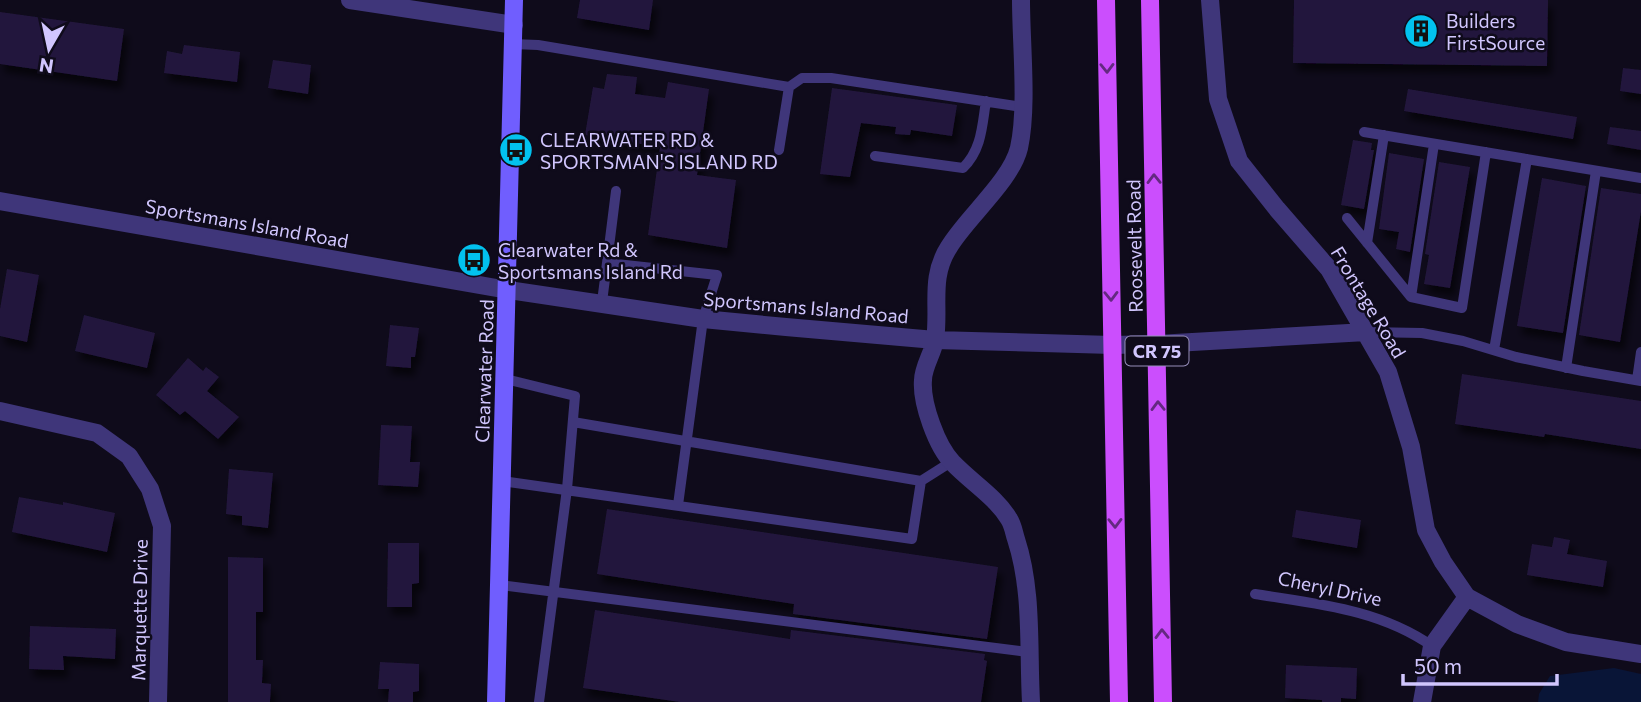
<svg xmlns="http://www.w3.org/2000/svg" width="1641" height="702" font-family="Commissioner,sans-serif">
<style>
.water{fill:#091537}
.building{fill:#22173c;filter:url(#shadow)}
.lines{fill:none;stroke-linecap:round;stroke-linejoin:round}
.lane{stroke:#3f367a;stroke-width:10}
.street{stroke:#3f367a;stroke-width:18}
.secondary{stroke:#705efe;stroke-width:18}
.primary{stroke:#cb4efd;stroke-width:18}
.oneway{stroke:#642981}
.labels{text-anchor:middle;dominant-baseline:central;stroke-width:5;stroke-linejoin:round;paint-order:stroke}
.shield{fill:#0f0b1b;stroke:#978eba;stroke-width:2}
.shield-label{font-size:18px;font-weight:bold;fill:#d1c6fe}
.poi-label{font-size:19px;fill:#d1c6fe;stroke:#0f0b1b;text-anchor:start}
.street-label{font-size:19px;fill:#d1c6fe;stroke:#0f0b1b}
</style>
<defs>
<filter id="shadow"><feDropShadow dx="4.5" dy="8" stdDeviation="3.5" flood-color="#0009"/></filter>
</defs>
<rect width="100%" height="100%" fill="#0f0b1b"/>
<path class="water" d="M1614,668L1641,674V702H1538L1539,694L1550,676Z"/>
<path class="building" d="M580,0H653L649,30L577,18Z
M1294,0H1548L1547,66L1293,63Z
M0,12L124,29L117,81L0,64Z
M184,45L240,52L237,82L164,73L167,51L182,54Z
M273,60L311,65L308,94L268,88Z
M1623,68L1641,70V94L1620,91Z
M607,74L637,77L635,94L665,98L668,82L709,89L697,175L736,180L727,248L648,235L660,147L585,135L593,87L604,89Z
M832,88L957,105L952,136L911,130L910,135L895,134L896,127L861,123L850,177L820,174Z
M1408,89L1577,117L1573,139L1404,111Z
M1610,127L1641,131V150L1607,144Z
M1353,140L1372,143L1371,150H1374L1364,209L1341,205Z
M1389,153L1424,159L1410,252L1396,249L1399,232L1379,229Z
M1439,162L1470,167L1450,288L1424,284L1429,255L1425,254Z
M1542,178L1586,186L1563,333L1517,326Z
M1601,188L1641,194V211L1620,342L1579,335Z
M7,269L39,275L27,342L0,336V309Z
M84,315L155,333L147,368L75,351Z
M390,325L419,328L415,357H411V368L386,366Z
M188,358L203,371L206,367L219,377L207,391L239,417L218,439L185,411L180,415L156,395Z
M1462,374L1641,401V449L1545,434L1544,437L1455,424Z
M381,425L412,426L410,462H420L418,487L378,485Z
M229,469L273,473L268,528L242,525V516L226,514Z
M19,497L63,505V502L115,513L107,552L12,532Z
M607,509L998,567L987,639L793,614L794,604L597,574Z
M1296,510L1361,520L1357,548L1292,537Z
M1554,537L1570,540L1567,554L1607,561L1603,587L1527,575L1532,544L1552,547Z
M388,543H419V583L412,584V607H387Z
M228,557L263,558V612H256V660H263L262,683L271,684L270,702H228Z
M595,610L790,639L791,630L985,654L984,660L987,661L981,702H680L583,688Z
M30,626L116,629L115,659L63,656L64,670L29,669Z
M380,662L419,664V691L413,692V702H388L389,689H378Z
M1286,665L1357,668L1356,699L1341,698V702H1322V700L1285,698Z"/>
<g class="lines">
<path class="lane" d="M513,44L538,45L789,87L779,150
M789,87L802,78H831L1022,107
M1364,132L1641,178
M875,156L963,168C982,149 982,126 986,101
M616,191L607,263L717,275L703,319L678,505
M1347,218L1411,297L1462,308L1486,152
M1367,243L1384,135
M1411,297L1434,144
M602,302L607,263
M1366,332L1422,333L1463,341L1516,357L1583,371L1641,381
M1494,350L1527,159
M1566,368L1596,171
M505,379L575,396L567,489L539,702
M1637,380L1641,352
M573,422L921,481L951,462
M502,481L912,539L921,481
M500,585L1028,652
M1255,594C1317,604 1379,609 1432,646"/>
<path class="street" d="M350,0L514,25
M1021,0C1021,44 1028,107 1019,148C1011,181 967,217 949,247C929,278 940,307 935,340C933,353 923,367 923,380C921,403 937,447 953,463C971,482 996,497 1009,519C1013,525 1014,533 1016,539C1033,591 1028,648 1031,702
M1210,0L1218,99L1239,161L1277,209L1329,269L1388,372L1411,447L1426,530L1443,562L1467,597L1517,624L1566,642L1641,654
M0,201L508,290L703,319L786,327L935,340L1112,345L1157,344L1366,332
M0,411L97,433L129,456L150,489L162,526L158,702
M1422,702L1432,646L1467,597"/>
<path class="secondary" d="M496,702L514,0"/>
<path class="primary" d="M1106,0L1119,702
M1150,0L1163,702"/>
</g>
<defs><path id="oneway-chevron" d="M-2-3.5L2.5 0L-2 3.5" fill="none" stroke-width="1.6" stroke-linecap="round" stroke-linejoin="round" transform="scale(1.75)"/></defs>
<g class="oneway">
<use href="#oneway-chevron" transform="translate(1107 68) rotate(89)"/>
<use href="#oneway-chevron" transform="translate(1154 179) rotate(-91)"/>
<use href="#oneway-chevron" transform="translate(1111 296) rotate(89)"/>
<use href="#oneway-chevron" transform="translate(1158 406) rotate(-91)"/>
<use href="#oneway-chevron" transform="translate(1115 523) rotate(89)"/>
<use href="#oneway-chevron" transform="translate(1162 634) rotate(-91)"/>
</g>
<defs>
<g id="building-disc" transform="scale(1.75)"><circle r="9.5" fill="#02c2ee" stroke="#0f0b1b"/><path d="M-4-6H4V6H1V3H-1V6H-4ZM-2.5-4.3h1.7v1.8h-1.7ZM.8-4.3h1.7v1.8H.8ZM-2.5-1h1.7V.8h-1.7ZM.8-1h1.7V.8H.8Z" fill="#111"/></g>
<g id="bus-disc" transform="scale(1.75)"><circle r="9.5" fill="#02c2ee" stroke="#0f0b1b"/><path d="M-5-6H5V4H4V6H2V4H-2V6H-4V4H-5ZM-3.5-4V0h7V-4ZM-3.5 1.2v1.5H-2V1.2ZM2 1.2v1.5H3.5V1.2Z" fill="#111"/></g>
</defs>
<g fill-rule="evenodd">
<use href="#building-disc" x="1421" y="31"/>
<use href="#bus-disc" x="516" y="150"/>
<use href="#bus-disc" x="474" y="260"/>
</g>
<g class="labels">
<rect class="shield" x="1125.5" y="336.5" width="63" height="29" rx="5"/>
<g class="shield-label">
<text x="1157" y="351">CR 75</text>
</g>
<g class="poi-label">
<text x="1446" y="20">Builders<tspan x="1446" dy="22">FirstSource</tspan></text>
<text x="540" y="139">CLEARWATER RD &amp;<tspan x="540" dy="22">SPORTSMAN'S ISLAND RD</tspan></text>
<text x="498" y="249">Clearwater Rd &amp;<tspan x="498" dy="22">Sportsmans Island Rd</tspan></text>
</g>
<g class="street-label">
<text transform="translate(247 223) rotate(10)">Sportsmans Island Road</text>
<text transform="translate(1134 246) rotate(-91)">Roosevelt Road</text>
<text transform="translate(1369 302) rotate(59)">Frontage Road</text>
<text transform="translate(806 307) rotate(5)">Sportsmans Island Road</text>
<text transform="translate(484 371) rotate(-88)">Clearwater Road</text>
<text transform="translate(1330 588) rotate(12)">Cheryl Drive</text>
<text transform="translate(139 610) rotate(-89)">Marquette Drive</text>
</g>
</g>
<g transform="translate(49 49) rotate(189)" stroke="#0f0b1b" stroke-width="5" paint-order="stroke">
<path d="M0-5L12 26L0 18L-12 26Z" fill="#d1c6fe"/>
<text y="-10" font-size="19" font-weight="bold" text-anchor="middle" fill="#d1c6fe">N</text>
</g>
<path d="M1403 674v10h154v-10" fill="none" stroke="#d1c6fe" stroke-width="3.5"/>
<text x="1414" y="674" font-size="21" fill="#d1c6fe" stroke="#0f0b1b" stroke-width="5" paint-order="stroke">50 m</text>
</svg>
